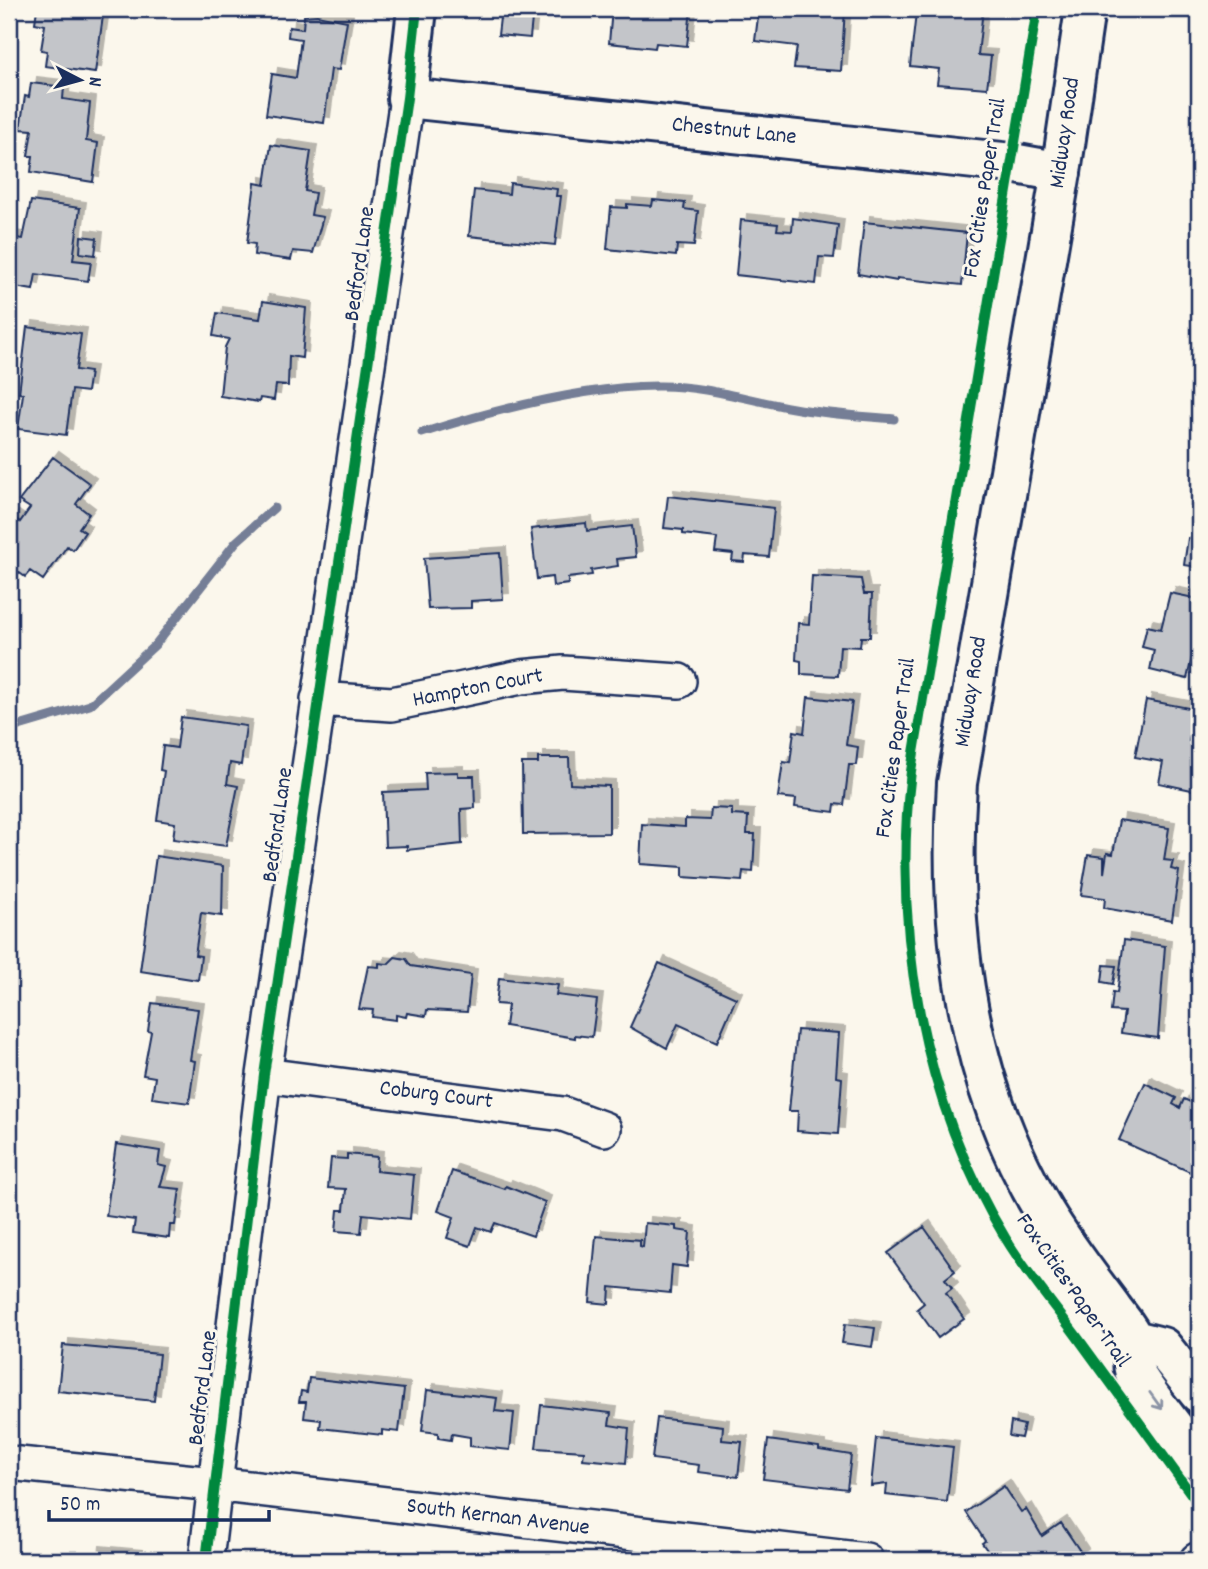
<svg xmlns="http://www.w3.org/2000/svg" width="1208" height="1569" font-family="Dekko,sans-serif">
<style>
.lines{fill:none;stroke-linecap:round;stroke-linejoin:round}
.stream{stroke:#747e96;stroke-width:9}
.building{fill:#c3c5c9;stroke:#1b2f5e;stroke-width:2;filter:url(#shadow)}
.minor-casing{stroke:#1b2f5e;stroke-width:38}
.tertiary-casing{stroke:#1b2f5e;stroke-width:44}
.secondary-casing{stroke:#1b2f5e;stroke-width:44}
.minor{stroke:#fbf7ec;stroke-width:33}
.tertiary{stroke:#fbf7ec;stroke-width:38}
.secondary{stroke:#fbf7ec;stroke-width:38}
.cycleway-casing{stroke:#fbf7ec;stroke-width:15}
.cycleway{stroke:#00873e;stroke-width:10}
.oneway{stroke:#8b93a5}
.labels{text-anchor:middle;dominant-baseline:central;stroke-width:6;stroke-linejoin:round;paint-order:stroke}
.street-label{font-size:23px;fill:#1b2f5e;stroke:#fbf7ec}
</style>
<defs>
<filter id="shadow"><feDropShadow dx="6" dy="-6" stdDeviation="0" flood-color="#0004"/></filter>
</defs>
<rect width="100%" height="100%" fill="#fbf7ec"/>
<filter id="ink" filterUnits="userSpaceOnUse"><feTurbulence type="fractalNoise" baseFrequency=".0143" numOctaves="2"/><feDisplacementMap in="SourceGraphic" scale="14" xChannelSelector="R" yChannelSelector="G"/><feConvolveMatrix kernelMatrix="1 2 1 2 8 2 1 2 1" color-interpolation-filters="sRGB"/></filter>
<g filter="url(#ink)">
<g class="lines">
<path class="stream" d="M422,433C494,410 581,387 657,386C702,385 749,400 793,408C826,414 860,416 894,419
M9,729L90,705L155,645L236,542L274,508"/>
</g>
<path class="building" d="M37,9H104L95,73L45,66L47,51L41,50L45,25L35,23Z
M501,9H533L530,38L498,35Z
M612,9H691L687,46L656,43L655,48L609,43Z
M759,9H845L841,71L794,68L797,46L755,41Z
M944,9H983L978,55L991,56L987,88L937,84L939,69L910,66L916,13L943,16Z
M317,15L347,21L339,70L331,69L324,123L266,115L272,74L296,78L301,39L288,37L289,27L303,29L304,16Z
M31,83L64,87L63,99L90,103L86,141L98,143L93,182L31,172L33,156H28L32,130L20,129L25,96L29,97Z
M271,145L311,151L305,191L315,193L311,215L323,217L313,253L293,251L291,260L254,255L255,244L247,243L255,183L265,185Z
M510,183L557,189L556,196H561L555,245L469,236L474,190L509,194Z
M653,200L685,203L684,209L698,211L694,246L677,245L676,256L607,249L611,207L627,208V204L652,206Z
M31,201L80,208L73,260L91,262L88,281L36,274L33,290L9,286V237L23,239Z
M793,218L838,225L834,258L819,257L816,284L736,275L741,220L778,224L777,230L792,231Z
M864,222L967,233L962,285L897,278V281L858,274Z
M81,236L97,238L95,255L80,253Z
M263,301L306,308L302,358L289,356L288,386L276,385L274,400L260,398L259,402L220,396L225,347L229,339L213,336L217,313L260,319Z
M27,327L81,334L76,370L90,372L87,392L72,390L66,435L18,429L23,394L19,393Z
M53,457L90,484L76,504L89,514L79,528L85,532L73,550L67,546L43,580L30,571L25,577L9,565L13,560L9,557V523L13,517L20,522L30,508L19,501Z
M1194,495H1199V522L1191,521Z
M668,496L774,508L769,557L745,555L744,562L732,561L733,554L715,552L717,538L683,534V530L664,528Z
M586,523L587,531L632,526L636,557L617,559L618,566L591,570L592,575L568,578V584L553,586L552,577L537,579L531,529Z
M1188,538L1199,539V567L1184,565Z
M500,553L503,599L471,601V608L428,609L424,558Z
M812,576L861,579L864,594H872L870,637H861L860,647L840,646L838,676L801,674V661L796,660L798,623L809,624Z
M1170,593L1199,599V645L1195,644L1187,679L1150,670L1154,650L1142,647L1147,626L1161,629Z
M808,697L852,702L846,745L858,747L856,765H849L844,805L835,804L834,812L795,807L796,799L778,797L783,762L790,763L794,731L804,733Z
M1146,700L1194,709L1189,741L1199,743L1196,791L1159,783L1163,762L1135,757Z
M181,717L246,726L241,765L230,763L227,784L238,786L226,846L173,839L175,823L157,820L164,771L160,770L163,746L177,748Z
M538,758H569L570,784L609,786V833L523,834L522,763H538Z
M458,772V776H474L475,808L461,809L462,844L407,850V846L385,847L383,792L426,790L425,773Z
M711,808L732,809V815L748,816L747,834H755L753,872L743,871L742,881L683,877V867L640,864L642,824L685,827V819L710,820Z
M1119,820L1169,828L1164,860L1173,861L1171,869L1179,871L1172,920L1104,908L1105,898L1081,895L1088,855L1104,857V873L1107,853L1113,854Z
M156,856L223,866L222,916L201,913L195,955L201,956L198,980L140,971Z
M1124,940L1165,946L1158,1038L1121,1033L1124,1012L1111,1011L1113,992L1117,993Z
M395,957L406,959L411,966L471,975L467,1012L427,1010L426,1016L407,1013L406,1017L396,1015V1020L372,1017L373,1010L359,1009L368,966L379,967V963L388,964Z
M659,963L736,998L717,1042L678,1024L667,1048L630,1027Z
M1104,965L1116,966L1113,984L1102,982Z
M499,978L558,985L556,995L597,1000L592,1037L575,1035V1038L505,1026L508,1005L496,1004Z
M152,1003L198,1009L190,1060L195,1061L189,1103L152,1098L155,1077L143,1075L151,1032L148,1031Z
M797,1030L839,1033L836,1077L842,1078L838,1134L797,1131L798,1111H789Z
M1145,1083L1176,1098L1173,1104L1180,1108L1184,1099L1199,1106V1151L1190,1172L1119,1140Z
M116,1144L160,1151L158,1165L166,1167L160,1187L180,1189L175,1225H170L169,1238L133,1233L135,1220L106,1216Z
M347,1154L377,1157L376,1171L414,1175L410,1219L363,1214L361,1233L336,1231L338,1210H344L346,1189L328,1188L331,1158L347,1159Z
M452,1171L505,1189L506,1186L545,1202L533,1236L495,1223L491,1232L477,1227L470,1246L447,1238L454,1217L438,1211Z
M645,1223L676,1226V1230L690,1232L687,1267L672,1265L670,1293L610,1287L609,1304L590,1302L596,1236L640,1240V1246L643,1247Z
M924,1227L955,1271L945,1279L952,1288L946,1293L964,1319L938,1338L917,1309L924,1303L888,1253Z
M845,1324L875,1328L872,1347L842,1343Z
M63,1345L159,1354L154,1401L58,1391Z
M309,1378L404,1389L399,1432L382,1430V1435L320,1428L321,1420L304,1418L306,1402H299L301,1391L307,1392Z
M427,1390L497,1398L495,1411L514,1413L510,1450L470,1446V1437L452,1434L451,1440L438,1438V1433L422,1431Z
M541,1405L611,1413L609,1425L629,1428L626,1463L583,1459L584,1451L536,1448Z
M657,1418L723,1426L722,1440L742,1442L738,1477L698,1472L699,1465L652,1459Z
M1011,1422L1024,1425L1021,1438L1009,1436Z
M876,1438L953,1447L947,1502L886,1495L887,1484L871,1486Z
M768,1440L819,1447V1450L851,1455L847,1489L763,1479Z
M1004,1486L1021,1512L1026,1509L1042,1536L1061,1523L1082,1554L1073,1560H994L982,1543L985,1541L966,1512Z
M94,1552L136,1556V1560H93Z"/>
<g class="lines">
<g class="minor-casing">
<path id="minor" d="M318,699L392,704L521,677L563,673L679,681
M264,1075L563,1114L604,1129
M9,1463L214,1484L866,1560
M206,1560L264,1075L407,98
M1197,1560L1199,1559"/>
</g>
<g class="tertiary-casing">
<path id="tertiary" d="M417,9L407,98L1012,163L1061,172"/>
</g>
<g class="secondary-casing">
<path id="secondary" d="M1085,9L1061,172L957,783C947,932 966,1082 1045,1213C1065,1246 1089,1277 1112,1308C1118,1317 1129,1328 1133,1339C1137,1348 1131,1361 1134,1370C1138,1384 1187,1444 1199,1461
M1134,1340L1162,1347L1199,1393"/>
</g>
<use href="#minor" class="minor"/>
<use href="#tertiary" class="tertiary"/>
<use href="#secondary" class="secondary"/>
<g class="cycleway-casing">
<path id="cycleway" d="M1037,9L911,771C892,929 922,1102 1006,1239C1026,1272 1052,1303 1075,1334C1116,1390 1158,1448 1199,1505
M206,1560L264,1075L407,98L417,9"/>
</g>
<use href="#cycleway" class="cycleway"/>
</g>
<defs><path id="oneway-shaft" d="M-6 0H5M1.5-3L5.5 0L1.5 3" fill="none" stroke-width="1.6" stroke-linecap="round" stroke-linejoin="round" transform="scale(1.75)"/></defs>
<use class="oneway" href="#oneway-shaft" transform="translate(1156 1401) rotate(54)"/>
</g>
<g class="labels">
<g class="street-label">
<text transform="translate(734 132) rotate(6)">Chestnut Lane</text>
<text transform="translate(1066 133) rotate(-82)">Midway Road</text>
<text transform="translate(986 188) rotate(-81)">Fox Cities Paper Trail</text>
<text transform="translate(361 264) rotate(-82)">Bedford Lane</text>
<text transform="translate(478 689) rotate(-11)">Hampton Court</text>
<text transform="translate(972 692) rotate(-81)">Midway Road</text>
<text transform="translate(897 748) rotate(-82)">Fox Cities Paper Trail</text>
<text transform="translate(279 825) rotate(-82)">Bedford Lane</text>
<text transform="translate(436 1096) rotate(7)">Coburg Court</text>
<text transform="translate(1072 1291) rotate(55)">Fox Cities Paper Trail</text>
<text transform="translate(204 1388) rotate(-83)">Bedford Lane</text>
<text transform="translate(498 1518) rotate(7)">South Kernan Avenue</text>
</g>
</g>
<rect width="1208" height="1569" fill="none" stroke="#fbf7ec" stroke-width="35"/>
<rect x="18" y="18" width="1173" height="1534" fill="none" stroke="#1b2f5e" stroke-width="2.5" filter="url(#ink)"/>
<g transform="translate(80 80) rotate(96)" stroke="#fbf7ec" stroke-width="5" paint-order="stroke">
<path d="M0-5L12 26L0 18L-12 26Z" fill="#1b2f5e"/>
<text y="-10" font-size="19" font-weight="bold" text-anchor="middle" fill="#1b2f5e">N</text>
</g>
<path d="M49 1510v10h220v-10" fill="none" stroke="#1b2f5e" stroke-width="3.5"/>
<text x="60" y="1510" font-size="21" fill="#1b2f5e" stroke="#fbf7ec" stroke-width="5" paint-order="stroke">50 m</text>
</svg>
